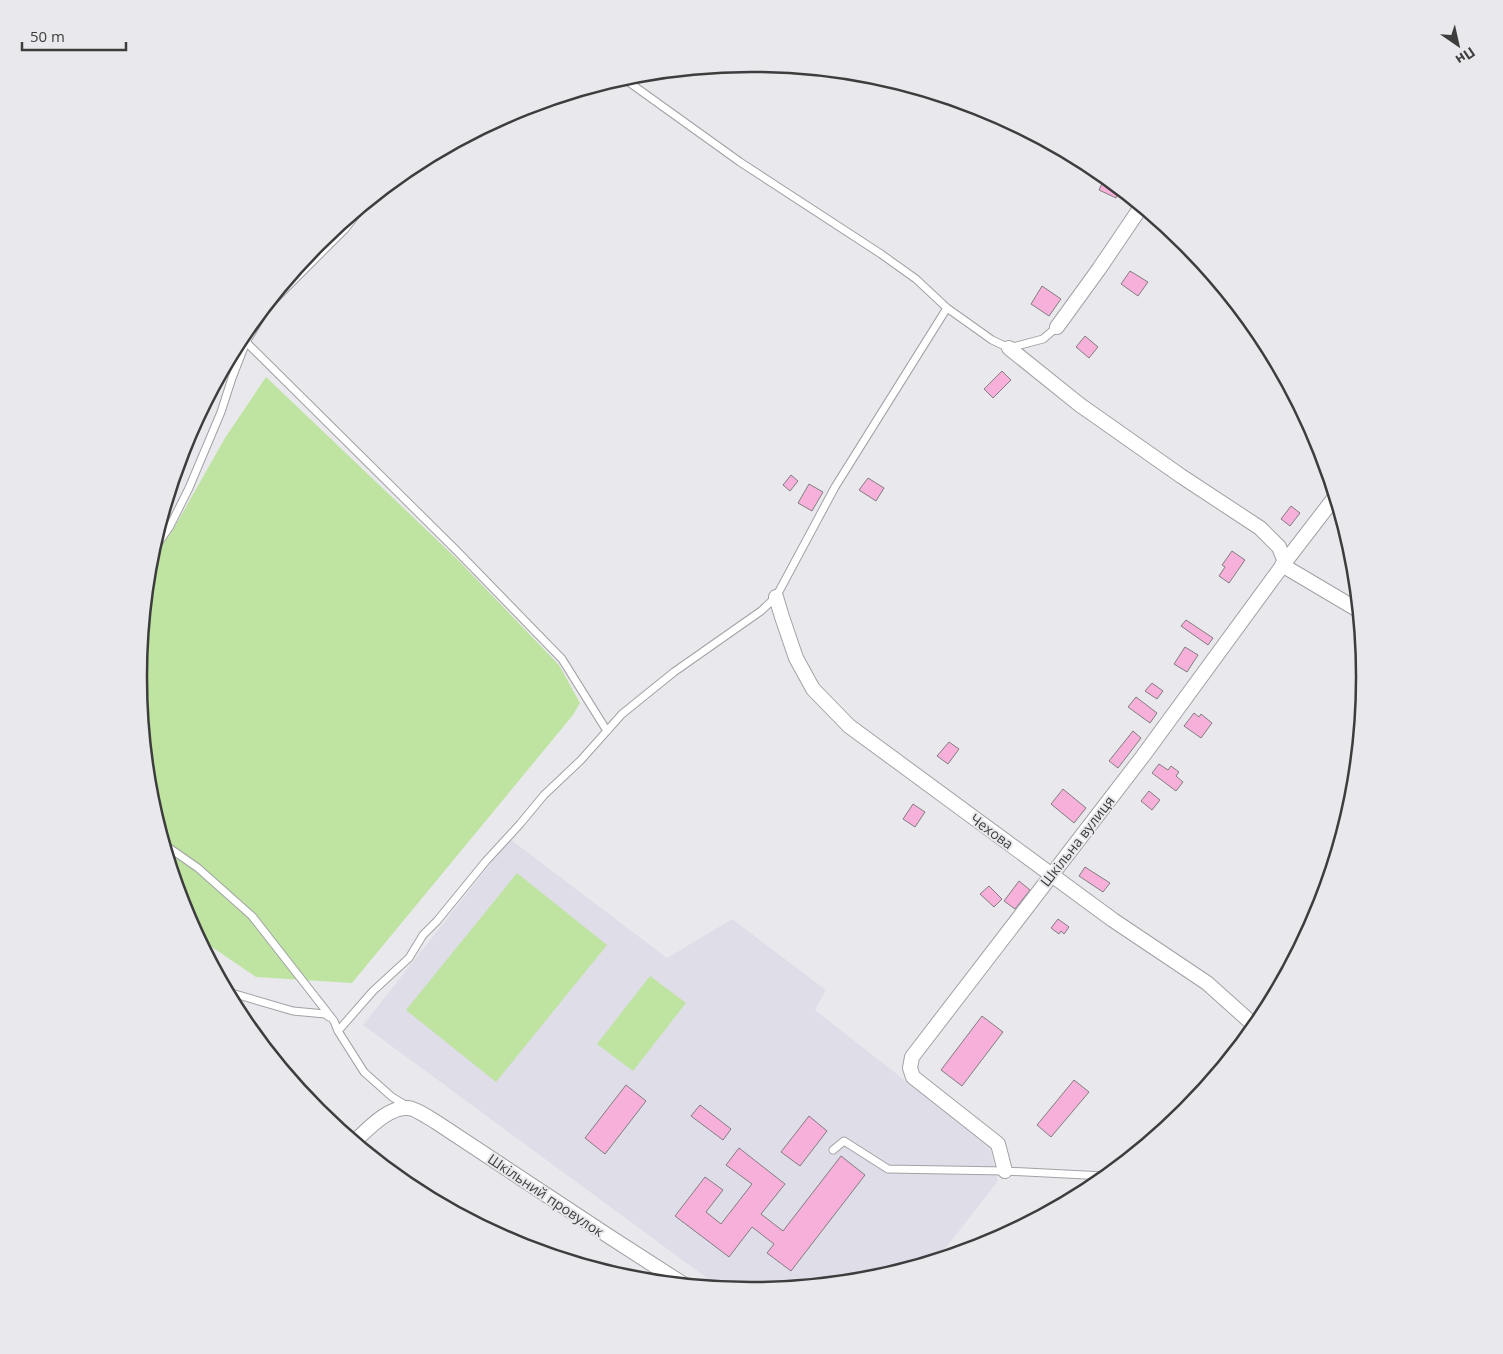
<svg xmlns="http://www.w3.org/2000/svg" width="1503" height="1354" font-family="'Open Sans',sans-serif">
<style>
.built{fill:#dedde8}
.green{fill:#bfe3a1}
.building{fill:#f6b0da;stroke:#817d7f}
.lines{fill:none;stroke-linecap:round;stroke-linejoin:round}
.lane-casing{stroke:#a2a1a5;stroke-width:9}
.street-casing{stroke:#a2a1a5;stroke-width:16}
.lane{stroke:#fff;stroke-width:7}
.street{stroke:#fff;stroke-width:14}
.labels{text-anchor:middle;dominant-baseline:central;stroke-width:4;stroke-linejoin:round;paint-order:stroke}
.street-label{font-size:14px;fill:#3d3d3e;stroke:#e9e9ed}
.rim{fill:none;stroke:#3d3d3e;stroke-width:2.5}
</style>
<rect width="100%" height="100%" fill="#e9e9ed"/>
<path class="built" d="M510,839L667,958L732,919L826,990L815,1010L990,1147L998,1181L938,1258L871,1279L751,1290L719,1287L363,1025Z"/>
<path class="green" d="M266,377L458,560L559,665L580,703L573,715L352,983L256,977L200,939L185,911L150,796L138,677L150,563L174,528L225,438Z
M517,873L607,945L496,1082L406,1010Z
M650,976L686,1003L633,1071L597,1044Z"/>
<path class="building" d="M1105,177L1120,190L1116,198L1099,190Z
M1130,271L1148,282L1138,296L1121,284Z
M1042,286L1061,299L1049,316L1031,304Z
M1085,336L1098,347L1089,358L1076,347Z
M1002,371L1011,380L993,398L984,389Z
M791,475L798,481L790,491L783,485Z
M868,478L884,488L876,501L859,490Z
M809,484L823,492L812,511L798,503Z
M1291,506L1300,513L1290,526L1281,519Z
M1232,551L1245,560L1229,583L1219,576L1225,567L1222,565Z
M1186,620L1213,638L1208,645L1181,626Z
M1185,647L1198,655L1187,672L1174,664Z
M1152,683L1163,691L1157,699L1145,691Z
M1136,697L1157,713L1150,723L1128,707Z
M1194,713L1199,717L1201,714L1212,723L1201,738L1184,726Z
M1133,731L1141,738L1118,768L1109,761Z
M949,742L959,749L948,764L937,756Z
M1159,764L1168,770L1171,766L1179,772L1176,776L1183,782L1176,791L1152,773Z
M1063,789L1086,808L1074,823L1051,804Z
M1149,791L1160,800L1152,810L1141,801Z
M913,804L925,812L915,827L903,819Z
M1085,867L1110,883L1103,892L1079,876Z
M1019,881L1030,890L1015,909L1004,901Z
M989,886L1002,899L994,907L980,894Z
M1058,919L1069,927L1064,934L1061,931L1059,934L1051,928Z
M982,1016L1003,1032L962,1086L941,1070Z
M1074,1080L1089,1092L1051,1137L1037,1125Z
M626,1085L646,1101L605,1154L585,1138Z
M700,1105L731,1129L723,1140L691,1116Z
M809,1116L827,1131L800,1166L781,1152Z
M739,1148L785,1184L761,1214L783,1231L841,1156L865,1175L791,1271L767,1253L774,1244L752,1227L729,1257L675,1216L705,1177L723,1190L706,1212L721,1224L752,1184L726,1165Z"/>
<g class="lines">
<g class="lane-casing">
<path id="lane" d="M623,78L740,162L881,254L916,279L947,308L971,325L992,340L1009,348L1043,339L1057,327
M246,342L456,550L562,659L607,731
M151,554L170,526L189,488L221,412L232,378L246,342L267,307L345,229L362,207
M165,845L198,868L252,916L334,1021L338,1031
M228,992L293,1011L325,1014L329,1017
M407,1106L392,1097L364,1072L338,1031L373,991L409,958L423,935L437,921L486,861L520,824L544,795L581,760L622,714L674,672L761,611L776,597L835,487L947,308
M833,1150L844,1141L888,1169L1005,1171L1105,1176"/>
</g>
<g class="street-casing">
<path id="street" d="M1057,327L1099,269L1141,207
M1009,348L1080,405L1181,476L1260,528L1279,547L1285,562
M1282,565L1358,610
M776,597L782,617L796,658L813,689L849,726L1113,920L1207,983L1255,1026
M355,1141C368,1129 389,1106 408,1108C415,1108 429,1118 436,1122L610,1237L683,1284
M1005,1171L998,1144L913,1077L910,1068L912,1057L1143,756L1285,562L1335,497"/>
</g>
<use href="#lane" class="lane"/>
<use href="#street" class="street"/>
</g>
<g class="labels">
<g class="street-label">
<text transform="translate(992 831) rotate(36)">Чехова</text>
<text transform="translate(1077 841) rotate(-52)">Шкільна вулиця</text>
<text transform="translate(546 1195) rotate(34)">Шкільний провулок</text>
</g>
</g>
<path d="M0 0H1503V1354H0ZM751 72H752A604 604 0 0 1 1356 676V678A604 604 0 0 1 752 1282H751A604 604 0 0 1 147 678V676A604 604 0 0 1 751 72Z" fill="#e9e9ed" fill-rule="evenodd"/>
<path class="rim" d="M751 72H752A604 604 0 0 1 1356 676V678A604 604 0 0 1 752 1282H751A604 604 0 0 1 147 678V676A604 604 0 0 1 751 72Z"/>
<g transform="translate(1458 45) rotate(146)" stroke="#e9e9ed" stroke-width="4" paint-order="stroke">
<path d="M0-4L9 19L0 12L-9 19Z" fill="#3d3d3e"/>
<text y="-8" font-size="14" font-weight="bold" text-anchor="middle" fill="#3d3d3e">Пн</text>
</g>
<path d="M22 42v8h104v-8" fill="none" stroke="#3d3d3e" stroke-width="2.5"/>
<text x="30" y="42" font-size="15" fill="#3d3d3e" stroke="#e9e9ed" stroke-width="4" paint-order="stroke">50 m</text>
</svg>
